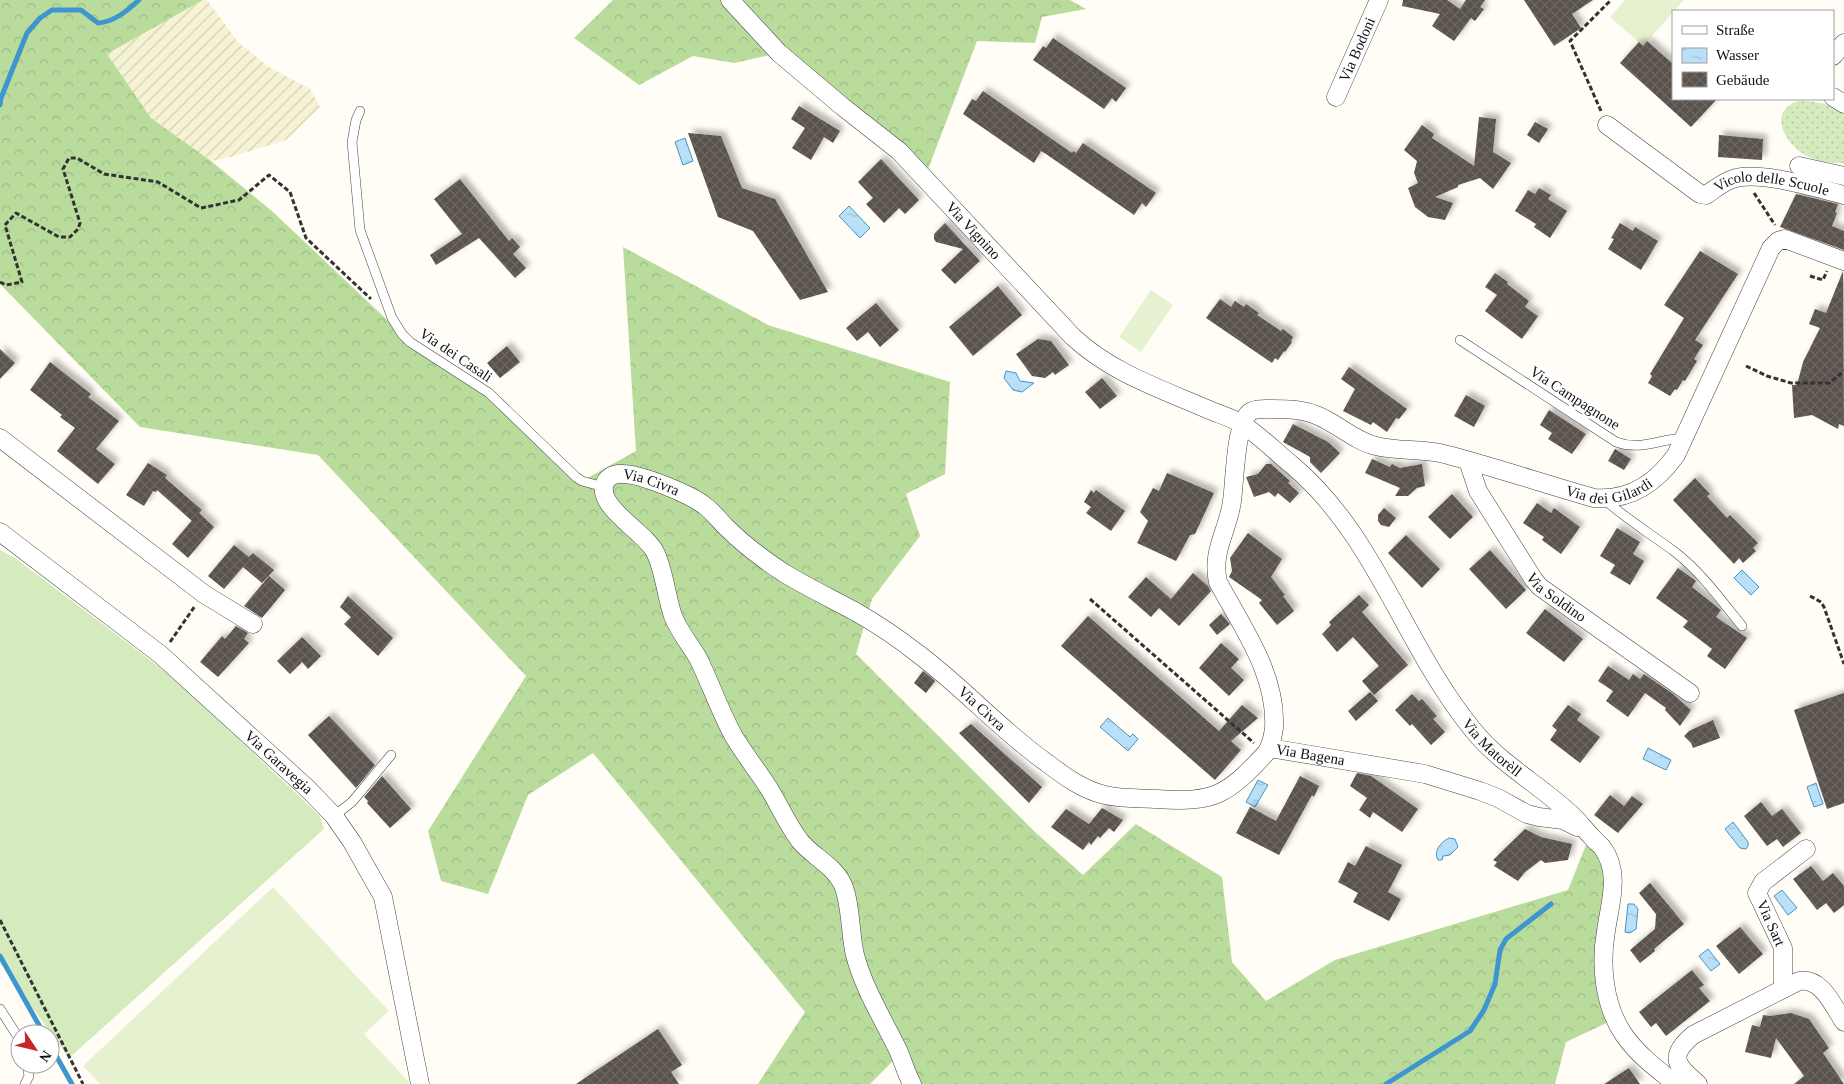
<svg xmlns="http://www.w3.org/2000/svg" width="1844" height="1084" font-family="'Times New Roman',serif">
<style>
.farmland{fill:url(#farmland-furrows)}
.grass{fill:#d5ebbd}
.forest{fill:url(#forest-crowns)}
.park{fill:url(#park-dots)}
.pitch{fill:#e6f2cf}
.water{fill:url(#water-ripples);stroke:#3f96cf}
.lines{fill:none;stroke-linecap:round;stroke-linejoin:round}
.stream{stroke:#3f96cf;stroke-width:5}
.building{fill:url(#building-cross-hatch);filter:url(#shadow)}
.service-casing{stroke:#444;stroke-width:10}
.minor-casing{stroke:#444;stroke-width:19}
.path{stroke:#333;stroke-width:3;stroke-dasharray:5 2.5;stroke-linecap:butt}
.service{stroke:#fff;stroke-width:9}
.minor{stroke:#fff;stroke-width:18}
.labels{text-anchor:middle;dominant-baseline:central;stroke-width:5;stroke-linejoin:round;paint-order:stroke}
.street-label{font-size:15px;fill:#111;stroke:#fff}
</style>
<defs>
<pattern id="farmland-furrows" width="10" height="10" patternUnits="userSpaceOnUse" patternTransform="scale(1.25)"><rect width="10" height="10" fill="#f6f3d4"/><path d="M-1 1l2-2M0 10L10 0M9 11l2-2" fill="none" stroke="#d2cfb5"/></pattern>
<pattern id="forest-crowns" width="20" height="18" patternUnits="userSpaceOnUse" patternTransform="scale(1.25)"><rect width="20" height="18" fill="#b9dc9c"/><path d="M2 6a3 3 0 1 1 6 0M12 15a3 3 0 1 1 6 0" fill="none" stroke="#9ebc85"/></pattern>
<pattern id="park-dots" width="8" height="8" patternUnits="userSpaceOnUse" patternTransform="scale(1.25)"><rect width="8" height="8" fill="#d5ebbd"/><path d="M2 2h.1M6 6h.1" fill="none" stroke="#b6c8a1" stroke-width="1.8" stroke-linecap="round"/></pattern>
<pattern id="water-ripples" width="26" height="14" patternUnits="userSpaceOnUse" patternTransform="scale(1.25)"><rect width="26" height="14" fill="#b9e0f7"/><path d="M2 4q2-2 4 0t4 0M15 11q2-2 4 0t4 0" fill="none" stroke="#9ebfd3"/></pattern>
<pattern id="building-cross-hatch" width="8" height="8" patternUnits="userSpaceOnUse" patternTransform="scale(1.25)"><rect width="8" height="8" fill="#5a524d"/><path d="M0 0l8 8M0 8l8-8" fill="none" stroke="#6d6662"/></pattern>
<filter id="shadow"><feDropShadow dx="4.5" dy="-4.5" stdDeviation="2.5" flood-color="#0004"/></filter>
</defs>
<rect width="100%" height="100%" fill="#fffdf5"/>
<path class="farmland" d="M203,0H207L238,42L269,67L310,89L320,107L286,140L231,157L211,161L151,118L107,54Z"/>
<path class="grass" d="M0,550L15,558L170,675L319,815L324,829L69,1058L0,963Z"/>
<path class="forest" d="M0,0H203L107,54L151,118L211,161L273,212L402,334L489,393L582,481L636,451L623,247L768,325L950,382L945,474L906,494L920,536L872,599L856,654L1035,832L1083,875L1136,824L1222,877L1232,962L1266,1001L1335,960L1568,890L1590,835L1607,855L1605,934L1615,1019L1566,1042L1555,1084H912L900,1054L870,1084H758L805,1012L593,753L528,795L488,894L441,881L428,831L526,676L318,455L140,427L0,284Z
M613,0H1070L1086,9L1042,17L1035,43L977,41L925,177L779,53L734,63L693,56L639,85L574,38Z"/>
<path class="park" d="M1798,101C1815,101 1831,103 1844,115V163C1830,163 1817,162 1805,155C1785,143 1767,113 1798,101Z"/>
<path class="pitch" d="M1625,0H1684L1643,46L1610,17Z
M1151,290L1173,305L1141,352L1119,337Z
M273,887L389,1011L364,1034L411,1084H100L83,1066Z"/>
<path class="water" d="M685,138L693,161L683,165L675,142Z
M849,206L870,228L860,238L839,216Z
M1006,371L1016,373L1020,381L1034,383L1022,392L1013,390L1004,378Z
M1742,570L1759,587L1751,595L1734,578Z
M1108,718L1130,737L1133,734L1138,739L1128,751L1100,727Z
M1648,748L1671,760L1666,770L1643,759Z
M1258,780L1268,785L1255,807L1246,802Z
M1816,783L1823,804L1814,807L1807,787Z
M1733,822L1748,842V846L1746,849L1740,848L1725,829Z
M1449,838L1455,839L1458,847L1450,855L1443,856L1442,860H1438C1433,851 1441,842 1449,838Z
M1782,890L1797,908L1788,915L1774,896Z
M1628,904H1634L1638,909L1636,929L1630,933L1625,932Z
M1708,949L1720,964L1711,971L1699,956Z"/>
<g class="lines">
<path class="stream" d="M0,105L1,98L27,33L40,18L52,10H81L98,23C114,22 127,11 139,0
M0,956L44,1034
M50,1045L72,1084
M1386,1084L1470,1031L1484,1010L1495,984L1500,950L1506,939L1551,904"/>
</g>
<path class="building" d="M1403,0H1447L1460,9L1466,0H1485L1480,7L1484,9L1475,21L1471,18L1454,41L1432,26L1440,14L1402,6Z
M1524,0H1593L1572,14L1581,28L1554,46Z
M1053,38L1126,88L1116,102L1112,98L1104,109L1033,60L1043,46L1046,48Z
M1647,41L1673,64V99H1717L1691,127L1620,63L1639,42L1643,46Z
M983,91L1072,153L1073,151L1076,153L1083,143L1156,193L1146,207L1142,203L1134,215L1046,154L1041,151L1034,163L963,114L972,99L976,101Z
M799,106L840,131L833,143L824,137L811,160L792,148L805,128L791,119Z
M1479,117L1496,119L1493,152L1511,163L1493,189L1480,178L1458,185V187L1435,197L1453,203L1445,220L1428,217L1415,207L1408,188L1418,183L1414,173L1417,161L1404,150L1422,125L1434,134L1432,138L1474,166Z
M1535,122L1548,129L1539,143L1527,135Z
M688,133L721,136L742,188L775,199L828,292L800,300L753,231L718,217Z
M1719,135L1763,139L1762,160L1718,157Z
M881,159L919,200L905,214L899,208L884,223L866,204L873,198L858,182Z
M460,179L509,241L512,238L520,247L513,254L526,268L515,278L479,238L436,265L430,255L462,234L434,199Z
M1539,188L1551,195L1548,199L1567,211L1550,238L1534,227L1536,224L1515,211L1528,190L1535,194Z
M1796,194L1838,204L1835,212L1837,213L1832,226L1844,231V250L1780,227Z
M945,223L980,261L955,284L941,270L963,249L936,242L934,239V234Z
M1620,223L1633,231L1635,227L1658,241L1641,270L1608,249L1614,239L1611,238Z
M1700,251L1738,274L1695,340L1703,345L1694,359L1697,361L1685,381L1683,380L1677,390L1675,389L1670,396L1648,383L1652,376L1650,374L1684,318L1664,305Z
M1843,271L1844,426L1839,424L1838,429L1812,415L1794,418L1792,385H1797L1803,362L1820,328L1809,324L1815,309L1826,313Z
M1495,273L1508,282L1507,284L1529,301L1525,307L1538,316L1522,339L1485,311L1497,295L1485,287Z
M998,286L1022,315L973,356L949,327Z
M1220,299L1231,307L1235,301L1244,307L1246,304L1259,313L1257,315L1281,331L1283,329L1293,337L1291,341L1292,342L1285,352L1284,351L1278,360L1275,358L1272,363L1206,318Z
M876,303L899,330L880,347L868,332L857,341L846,328Z
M1038,339L1051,341L1069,365L1055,375L1053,372L1045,378L1032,376L1016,354Z
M507,346L520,362L500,378L487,363Z
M0,349L15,363L0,379Z
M50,362L91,394L88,397L119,421L96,449L115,464L98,484L57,451L75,428L60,417L62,415L30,390Z
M1349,367L1407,409L1399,419L1396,418L1387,432L1373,422L1371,425L1343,411L1355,389L1341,379Z
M1102,378L1117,396L1100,409L1085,392Z
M1466,395L1485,406L1474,427L1454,416Z
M1549,410L1586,434L1572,454L1548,439L1552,433L1540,425Z
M1293,424L1328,442L1340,453L1321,473L1310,462V457L1283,442Z
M1615,449L1631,459L1624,470L1608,461Z
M1372,459L1390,467L1392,464L1400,468L1422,464L1425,486L1417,488L1408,496H1395L1400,488L1365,473Z
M148,463L167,475L165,478L202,510L199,513L214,527L188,558L172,544L194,518L192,521L157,490L156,492L153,491L144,506L126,495Z
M1266,464H1271L1290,481L1288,483L1299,493L1290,503L1278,493L1275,497L1269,492L1254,497L1246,477L1258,474Z
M1167,473L1214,493L1195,534L1190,535L1176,561L1137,543L1148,521L1140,512L1153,488L1159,491Z
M1695,478L1710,494L1707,496L1727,518L1730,515L1758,543L1753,548L1756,551L1743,563L1739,558L1734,564L1673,500Z
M1091,490L1094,493L1096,490L1125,511L1111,531L1086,513L1091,507L1084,502Z
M1452,494L1473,517L1450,539L1428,517Z
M1537,503L1551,513L1554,508L1580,527L1561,554L1542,540L1544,537L1523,523Z
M1384,508L1396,518L1389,527L1381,525L1378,521V515Z
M1617,528L1640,542L1633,554L1644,561L1630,585L1610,573L1615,565L1600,556Z
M1248,533L1282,559L1271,577L1285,595L1283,596L1294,611L1277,625L1259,603L1262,600L1229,577L1232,571L1230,558Z
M1406,535L1440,569L1422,588L1388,553Z
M234,545L249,557L253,553L274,570L262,583L243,567L224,589L208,576Z
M1490,550L1526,590L1506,609L1469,569Z
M1678,568L1696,581L1692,587L1721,610L1716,617L1747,638L1725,669L1707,656L1712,649L1683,627L1688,621L1656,598Z
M1193,573L1208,586L1211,591L1179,626L1159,608L1151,617L1128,597L1146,577L1171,599Z
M269,576L285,590L262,618L244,606Z
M1359,595L1369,605L1362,612L1408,665L1374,695L1362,681L1379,666L1353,637L1337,652L1322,634L1331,625L1329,622Z
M348,596L393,638L378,656L344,624L351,617L340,607Z
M1545,609L1583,639L1564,662L1526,633Z
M1221,614L1230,624L1217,635L1209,625Z
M1088,616L1219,731L1242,705L1258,718L1231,741L1241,750L1215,780L1061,646Z
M236,626L248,633L244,639L249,643L218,677L200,662L222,636L225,639Z
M302,637L321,656L308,669L302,662L290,674L277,661Z
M1221,643L1239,659L1231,668L1244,680L1229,696L1199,668Z
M1608,666L1629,680L1633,674L1640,679L1644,674L1673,694L1691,710L1680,726L1665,710L1666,708L1645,693L1628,717L1606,701L1613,691L1598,681Z
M923,671L935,681L926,693L914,683Z
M1370,692L1378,701L1356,721L1348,711Z
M1844,693V803L1827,809L1794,710Z
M1412,694L1419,701L1422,699L1437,716L1433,719L1445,732L1431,745L1412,724L1410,726L1395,710Z
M1568,705L1581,714L1577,720L1600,737L1580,763L1550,740L1557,730L1552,726Z
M329,716L375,765L356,788L308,735Z
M1713,720L1720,738L1693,748L1691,743L1684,736L1689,731Z
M971,724L1042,787L1029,803L959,733Z
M1357,773L1371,776L1418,809L1402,832L1373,812L1370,818L1359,810L1367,798L1350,786Z
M382,776L411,809L390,828L367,803L368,801L364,797Z
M1300,776L1319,786L1314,797L1312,795L1279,855L1236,833L1250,807L1276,821Z
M1610,795L1624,806L1632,796L1643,804L1618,833L1594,815Z
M1761,802L1772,816L1782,809L1801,833L1783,847L1777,839L1767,846L1744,816Z
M1102,808L1123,820L1114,832L1109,828L1100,838L1098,836L1091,845L1089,842L1083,850L1051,827L1066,809L1089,824Z
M1525,829L1541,837L1572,844L1568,860L1545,863L1541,860L1525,872L1518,881L1494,866L1497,862L1493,860Z
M1366,846L1402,865L1388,892L1401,899L1389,921L1353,902L1358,893L1338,882L1348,862L1355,866Z
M1811,866L1823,881L1833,873L1844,886V905L1834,913L1826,903L1817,910L1793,879Z
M1650,883L1684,924L1654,949L1655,951L1640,963L1630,950L1655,929L1656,914L1639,893Z
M1740,927L1763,954L1739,974L1716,946Z
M1692,970L1704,985L1699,988L1710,1001L1666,1036L1656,1023L1651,1027L1639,1012Z
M1791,1013L1809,1019L1829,1048L1823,1053L1844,1084H1794L1804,1076L1776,1038L1771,1058L1745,1052L1752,1025L1760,1027L1763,1015L1770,1016Z
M658,1029L682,1065L671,1072L679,1084H576Z
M1629,1068L1640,1084H1604Z"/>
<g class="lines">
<g class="service-casing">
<path id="service" d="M360,111L356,120L352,142L360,230L392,318L402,334L410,342L489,393L576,477L582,481L604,487
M1460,340L1616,442C1641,451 1659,439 1684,438
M1604,499C1626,519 1651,534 1675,552C1701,572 1721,600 1742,626
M334,816L352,802L391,755
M0,1009L20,1040
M25,1084L29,1076L27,1064"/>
</g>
<g class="minor-casing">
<g id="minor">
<path id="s1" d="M730,0L779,53L843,107L899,151L1073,337C1112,373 1159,388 1207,409C1218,414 1230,417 1240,423C1256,432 1277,453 1292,465C1377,537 1404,646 1473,730C1501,765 1542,786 1574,817C1580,823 1585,830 1591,836C1594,840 1598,843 1602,847C1621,872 1610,903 1606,931C1600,965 1604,1006 1624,1035C1638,1055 1657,1069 1676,1084"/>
<path d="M1833,56L1844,43"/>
<path id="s2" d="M1336,97L1379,0"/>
<path d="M1833,97L1844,104"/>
<path id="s3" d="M1607,125L1700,194L1706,195C1715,189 1723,182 1733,179C1757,170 1818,188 1844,195"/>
<path d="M1799,166L1844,176"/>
<path d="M0,438L204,594L253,624"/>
<path id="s4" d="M1468,461L1478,491L1534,580L1540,587L1690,693"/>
<path id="s5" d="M0,532L161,655L308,789L334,816L352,842L383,897L420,1084"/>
<path id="s6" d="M1270,748L1425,774L1480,791L1498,798L1527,814L1539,817L1563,820L1577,827"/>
<path d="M1783,989V948L1757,893L1763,882L1806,849"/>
<path id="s7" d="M912,1084C906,1073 903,1061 898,1050C883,1019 864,989 855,955C850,935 851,901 842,883C833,865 812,856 800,841C788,825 780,807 770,790C758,771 744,754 733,735C720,711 711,685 699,660C691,645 679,632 673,616C666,596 664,569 655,552C646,533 595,506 605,483C608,476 616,473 623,474C641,474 692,495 705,506C713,512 719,520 726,527C743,544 764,560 784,573C807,587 832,599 856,612C877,624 898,638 917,653C963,687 1000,730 1047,763C1064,776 1083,790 1105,795C1122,799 1140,798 1157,799C1215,803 1227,795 1266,753C1271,746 1273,736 1274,728C1277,674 1242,627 1218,582C1211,551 1228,531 1232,501C1235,481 1235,425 1249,413C1254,408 1265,409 1271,409C1286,409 1302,409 1316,415C1337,423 1354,441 1376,446C1400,452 1425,448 1448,455C1497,468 1545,484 1594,498C1629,501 1656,483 1676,455L1771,248L1778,241L1785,239L1844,261"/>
<path d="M1698,1084C1677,1066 1667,1057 1693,1035L1799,981C1822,977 1833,1006 1844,1022"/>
</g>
</g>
<path class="path" d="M1601,111L1570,41L1611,0
M1754,193L1775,225
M1810,276L1823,280L1827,271
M0,282L6,285L22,282L5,225L16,213L59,237H70L78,229L80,223L63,169L69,158H77L104,174L158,182L201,208L239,200L269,175L290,192L306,238L371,299
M1746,366L1767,376L1791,383H1829L1844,371
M1810,596L1821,602L1824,607L1844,664
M1090,599L1254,743
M170,642L195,606
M0,920L83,1084"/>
<use href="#service" class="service"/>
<use href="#minor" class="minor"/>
</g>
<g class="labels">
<g class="street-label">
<text stroke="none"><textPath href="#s2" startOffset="52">Via Bodoni</textPath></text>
<text stroke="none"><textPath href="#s3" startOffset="192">Vicolo delle Scuole</textPath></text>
<text stroke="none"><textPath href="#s1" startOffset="336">Via Vignino</textPath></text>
<text transform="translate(456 355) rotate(34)">Via dei Casali</text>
<text transform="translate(1575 398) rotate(33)">Via Campagnone</text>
<text stroke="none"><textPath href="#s7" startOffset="2209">Via dei Gilardi</textPath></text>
<text stroke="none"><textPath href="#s7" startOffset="740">Via Civra</textPath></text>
<text stroke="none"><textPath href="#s4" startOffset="165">Via Soldino</textPath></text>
<text stroke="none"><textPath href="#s7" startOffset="1144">Via Civra</textPath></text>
<text stroke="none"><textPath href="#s1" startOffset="1086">Via Matorèll</textPath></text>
<text stroke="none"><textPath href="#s6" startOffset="41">Via Bagena</textPath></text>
<text stroke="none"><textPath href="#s5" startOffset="362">Via Garavegia</textPath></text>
<text transform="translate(1771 923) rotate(66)">Via Sart</text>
</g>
</g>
<rect x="1672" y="10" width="162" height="90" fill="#ffffff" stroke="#a0a0a0"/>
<rect x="1682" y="26" width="25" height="8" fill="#ffffff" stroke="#a0a0a0"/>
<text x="1716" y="35" font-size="15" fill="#111111">Straße</text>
<rect x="1682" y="48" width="25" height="15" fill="url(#water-ripples)" stroke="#a0a0a0"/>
<text x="1716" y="60" font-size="15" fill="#111111">Wasser</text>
<rect x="1682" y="72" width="25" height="15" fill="url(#building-cross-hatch)" stroke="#a0a0a0"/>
<text x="1716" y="85" font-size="15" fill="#111111">Gebäude</text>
<g transform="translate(35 1049) rotate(125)"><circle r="24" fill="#ffffff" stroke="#a0a0a0"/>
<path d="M0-4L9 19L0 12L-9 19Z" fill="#c4262e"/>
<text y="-8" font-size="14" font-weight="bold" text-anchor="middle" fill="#111111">N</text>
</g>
</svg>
